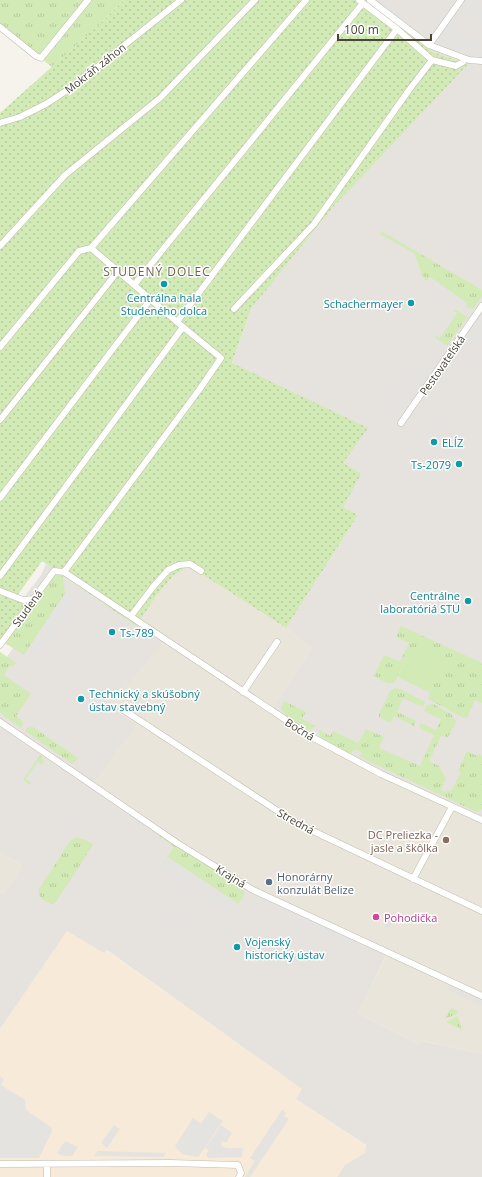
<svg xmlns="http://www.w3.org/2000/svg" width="482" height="1177" font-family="'Open Sans',sans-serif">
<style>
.residential{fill:#eae5da}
.commercial{fill:#f7ead8}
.industrial{fill:#e6e2dd}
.grass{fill:url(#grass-tufts)}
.garden{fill:url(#garden-dots)}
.pitch{fill:#d2eab5}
.parking{fill:#e5e3e0}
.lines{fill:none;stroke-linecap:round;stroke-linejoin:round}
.minor-casing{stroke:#c2bbae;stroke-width:7}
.minor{stroke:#fff;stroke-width:6}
.culture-dot{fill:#0f9aa8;stroke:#fff;stroke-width:1.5}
.education-dot{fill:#8d6e63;stroke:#fff;stroke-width:1.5}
.service-dot{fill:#5c6f8a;stroke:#fff;stroke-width:1.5}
.hotel-dot{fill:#d1479c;stroke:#fff;stroke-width:1.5}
.labels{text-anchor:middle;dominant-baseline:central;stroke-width:3;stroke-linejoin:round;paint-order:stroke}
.street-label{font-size:11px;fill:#4b4439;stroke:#fff}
.culture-label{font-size:11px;fill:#0d838f;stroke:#fff;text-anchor:start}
.education-label{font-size:11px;fill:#785e54;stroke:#fff;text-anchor:end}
.service-label{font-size:11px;fill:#4e5e75;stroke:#fff;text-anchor:start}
.hotel-label{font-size:11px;fill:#b23c85;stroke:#fff;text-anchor:start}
.neighbourhood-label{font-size:12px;letter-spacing:1px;fill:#6e6250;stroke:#fff}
</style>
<defs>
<pattern id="grass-tufts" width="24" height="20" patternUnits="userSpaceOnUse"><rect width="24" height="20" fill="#d2eab5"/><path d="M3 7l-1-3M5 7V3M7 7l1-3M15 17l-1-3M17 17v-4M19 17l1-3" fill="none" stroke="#b6ca9c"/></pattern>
<pattern id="garden-dots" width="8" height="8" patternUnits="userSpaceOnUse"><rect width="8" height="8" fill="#d2eab5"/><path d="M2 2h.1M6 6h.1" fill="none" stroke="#b6ca9c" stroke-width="1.8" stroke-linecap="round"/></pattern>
</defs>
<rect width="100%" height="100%" fill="#f6f3ec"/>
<path class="residential" d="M189,566L286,628L312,648L270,712L482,822V1054L423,1041L420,1045L358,1014L389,950L257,890L94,783L136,723L110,707L161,643L136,626L157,595L174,575Z
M0,852L22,866L4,894L0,892Z"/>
<path class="commercial" d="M67,931L104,953L106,950L302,1089L296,1099L366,1146L365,1153L345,1165L337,1177H0V1029Z"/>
<path class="industrial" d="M366,0H482V822L446,805L270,712L312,648L286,628L358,515L343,507V463L232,364L251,309L334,206L466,63L433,52Z
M63,576L162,643L110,707L137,724L94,783L257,890L389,949L358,1014L420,1045L422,1041L482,1054V1177H337L345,1165L365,1153L366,1145L296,1099L302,1089L107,950L104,953L67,931L0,1029V892L4,894L22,866L0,852V667L28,626L62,583Z"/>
<path class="grass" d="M0,0H124L100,24L52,67L0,25Z
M381,231L482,290V296L473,309L465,307L467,304L430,278L427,281L424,279L414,253L380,234Z
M454,310H457L467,317L448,345H446L436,338V335L439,338L457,313L453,311Z
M55,573H59L63,576L65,594L24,655L5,643Z
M401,626L482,663V703L475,700L467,718H464L428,699L430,695L429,692L444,662L413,647L394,683H387L374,676L384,655L400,662L409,643L396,637Z
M0,652L16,663L13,667L10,665L4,675L31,694L16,716L21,720L23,723L21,728L0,713Z
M395,688L402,690L425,702L423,707L403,698L397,712L416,721L414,726L394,716L390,723L379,717V714L390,691Z
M284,701L306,712L302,719L315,726L312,729C298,732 288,719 281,708Z
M433,704L451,714L456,722L448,737L441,736L429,761L439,766L446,779L441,790L446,793L447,790L451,792L461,772L458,771L467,751L477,756L479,754L482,756V809L477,812L360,757L361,752L355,749L351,753H346L321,739L319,732L320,730L330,736L333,731L358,743L366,729L384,737L379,748L420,766L434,735L419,728L421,723L436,730L441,719L424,711L427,705Z
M33,727L78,758L73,764L55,752L25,731L27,728Z
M40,755L44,760L42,765L38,762L26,779L31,782L29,784L23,780Z
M160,834L242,888L245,893L239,904L169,858L160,869L174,847L159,836Z
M76,837L86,840L93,844L91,848L56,902L52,904C44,901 37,898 39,889L70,841Z
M451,1008L458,1011L457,1014L445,1019Z
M458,1016L462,1030L446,1022Z"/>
<path class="garden" d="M124,0H366L433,52L468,64L334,206L251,309L232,363L368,428L343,463L361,474L343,507L358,515L286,628L189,566L174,575L157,595L136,626L42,561L14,600L28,603L0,640V113L100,24Z"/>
<path class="pitch" d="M413,647L444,662L429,692L398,677Z"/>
<path class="parking" d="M378,0H383L425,33L423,36Z
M450,0H455L429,34L426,31Z
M464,0H471L467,4L470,6L474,1L482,7V25L466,14L456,28L482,46V58L442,46L439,40L441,32Z
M457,242L482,259V267L454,247Z
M430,277L467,303L465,307L427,281Z
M431,292L450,305L448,308L429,295Z
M453,311L457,313L440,338L436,335Z
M482,314V340L479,345L465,338Z
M465,348L482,355V360L463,352Z
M432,358L437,361L395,421L391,418Z
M407,363L411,366L383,408L378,405Z
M423,414L459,431L457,435L421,418Z
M46,564L53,568L32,597L25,596L41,575Z
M65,593L78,602L35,664L24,655Z
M38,762L42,765L31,782L26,779Z
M18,792L22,794L13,808L9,805Z
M73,818L77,820L64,840L59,837Z
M168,857L236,903L228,914L208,901L210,897L190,884L188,887L160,869Z
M152,908L183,929L181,932L150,911Z
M172,910L196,925L194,929L170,913Z
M393,911L398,914L389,930L384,927Z
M306,918L361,944L358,949L298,921Z
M450,984L482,999V1006L448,990Z
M0,1076L4,1079L1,1085L25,1100L26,1110L51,1127L52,1131L39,1158H0Z
M282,1110L286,1113L284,1116L289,1119L250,1177H245L255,1161L250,1158Z
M209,1112L223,1121L198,1157L182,1154L175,1146L193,1118L201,1124Z
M114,1125L120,1129L107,1148L101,1143Z
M221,1125L232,1133L226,1143L222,1141L221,1143L222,1146L226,1148H243L242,1157L209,1158L206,1155L209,1150L205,1148Z
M65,1141L78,1147L72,1156H63L57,1153Z
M98,1151L166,1153L163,1157L94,1156Z"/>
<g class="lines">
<g class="minor-casing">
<path id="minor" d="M359,0L397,29L432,60L456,66L463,62
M370,0L429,45L469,60L482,61
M0,27L36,56L41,58L88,0
M429,45L461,0
M0,123L20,117L46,104L72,87L181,0
M0,246L65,175L160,98L255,0
M134,285L363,3
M234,309L314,224L409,90L432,60
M177,322L397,29
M0,347L79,251L91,248L306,0
M0,420L118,271
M401,423L482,306
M0,498L150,300
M64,572L199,390L221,358L177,322L91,248
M0,576L183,327
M0,591L23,600L34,599
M131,616L153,587L168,570L179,565L190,564L201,571
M0,645L54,571L64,572L310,736L381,774L482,820
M243,692L277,642
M122,709L296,823L482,911
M0,722L177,843L253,890L482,996
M413,879L452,807
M0,1164L171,1163L238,1165L241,1173L239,1177
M47,1164V1177"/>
</g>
<use href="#minor" class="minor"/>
</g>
<g class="culture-dot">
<circle cx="164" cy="284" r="4"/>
<circle cx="411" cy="303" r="4"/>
<circle cx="434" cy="442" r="4"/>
<circle cx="459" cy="464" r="4"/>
<circle cx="468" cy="601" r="4"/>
<circle cx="112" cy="632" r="4"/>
<circle cx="81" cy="699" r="4"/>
<circle cx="237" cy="947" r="4"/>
</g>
<circle class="education-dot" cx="446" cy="840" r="4"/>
<circle class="service-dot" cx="269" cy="882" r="4"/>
<circle class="hotel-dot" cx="376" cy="917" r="4"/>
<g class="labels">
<g class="street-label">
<text transform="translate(95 68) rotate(-38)">Mokráň záhon</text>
<text transform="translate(442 365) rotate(-55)">Pestovateľská</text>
<text transform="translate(27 608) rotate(-54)">Studená</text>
<text transform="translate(300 729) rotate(32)">Bočná</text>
<text transform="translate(296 821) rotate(29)">Stredná</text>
<text transform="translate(231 876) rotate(32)">Krajná</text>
</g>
<g class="culture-label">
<text x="164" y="297" text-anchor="middle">Centrálna hala<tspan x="164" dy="13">Studeného dolca</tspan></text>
<text x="403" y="303" text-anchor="end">Schachermayer</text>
<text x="442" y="442">ELÍZ</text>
<text x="451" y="464" text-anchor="end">Ts-2079</text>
<text x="460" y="595" text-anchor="end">Centrálne<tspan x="460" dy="13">laboratóriá STU</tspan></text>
<text x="120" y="632">Ts-789</text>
<text x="89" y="693">Technický a skúšobný<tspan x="89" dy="13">ústav stavebný</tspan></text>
<text x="245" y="941">Vojenský<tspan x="245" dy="13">historický ústav</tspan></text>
</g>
<g class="education-label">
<text x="438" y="834">DC Preliezka -<tspan x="438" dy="13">jasle a škôlka</tspan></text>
</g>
<g class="service-label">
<text x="277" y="876">Honorárny<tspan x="277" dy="13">konzulát Belize</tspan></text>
</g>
<g class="hotel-label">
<text x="384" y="917">Pohodička</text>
</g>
<g class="neighbourhood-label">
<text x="157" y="271">STUDENÝ DOLEC</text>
</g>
</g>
<path d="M338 34v6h93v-6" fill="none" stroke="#4b4439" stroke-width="2"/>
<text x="344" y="34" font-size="12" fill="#4b4439" stroke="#ffffff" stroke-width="3" paint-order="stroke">100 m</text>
</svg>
